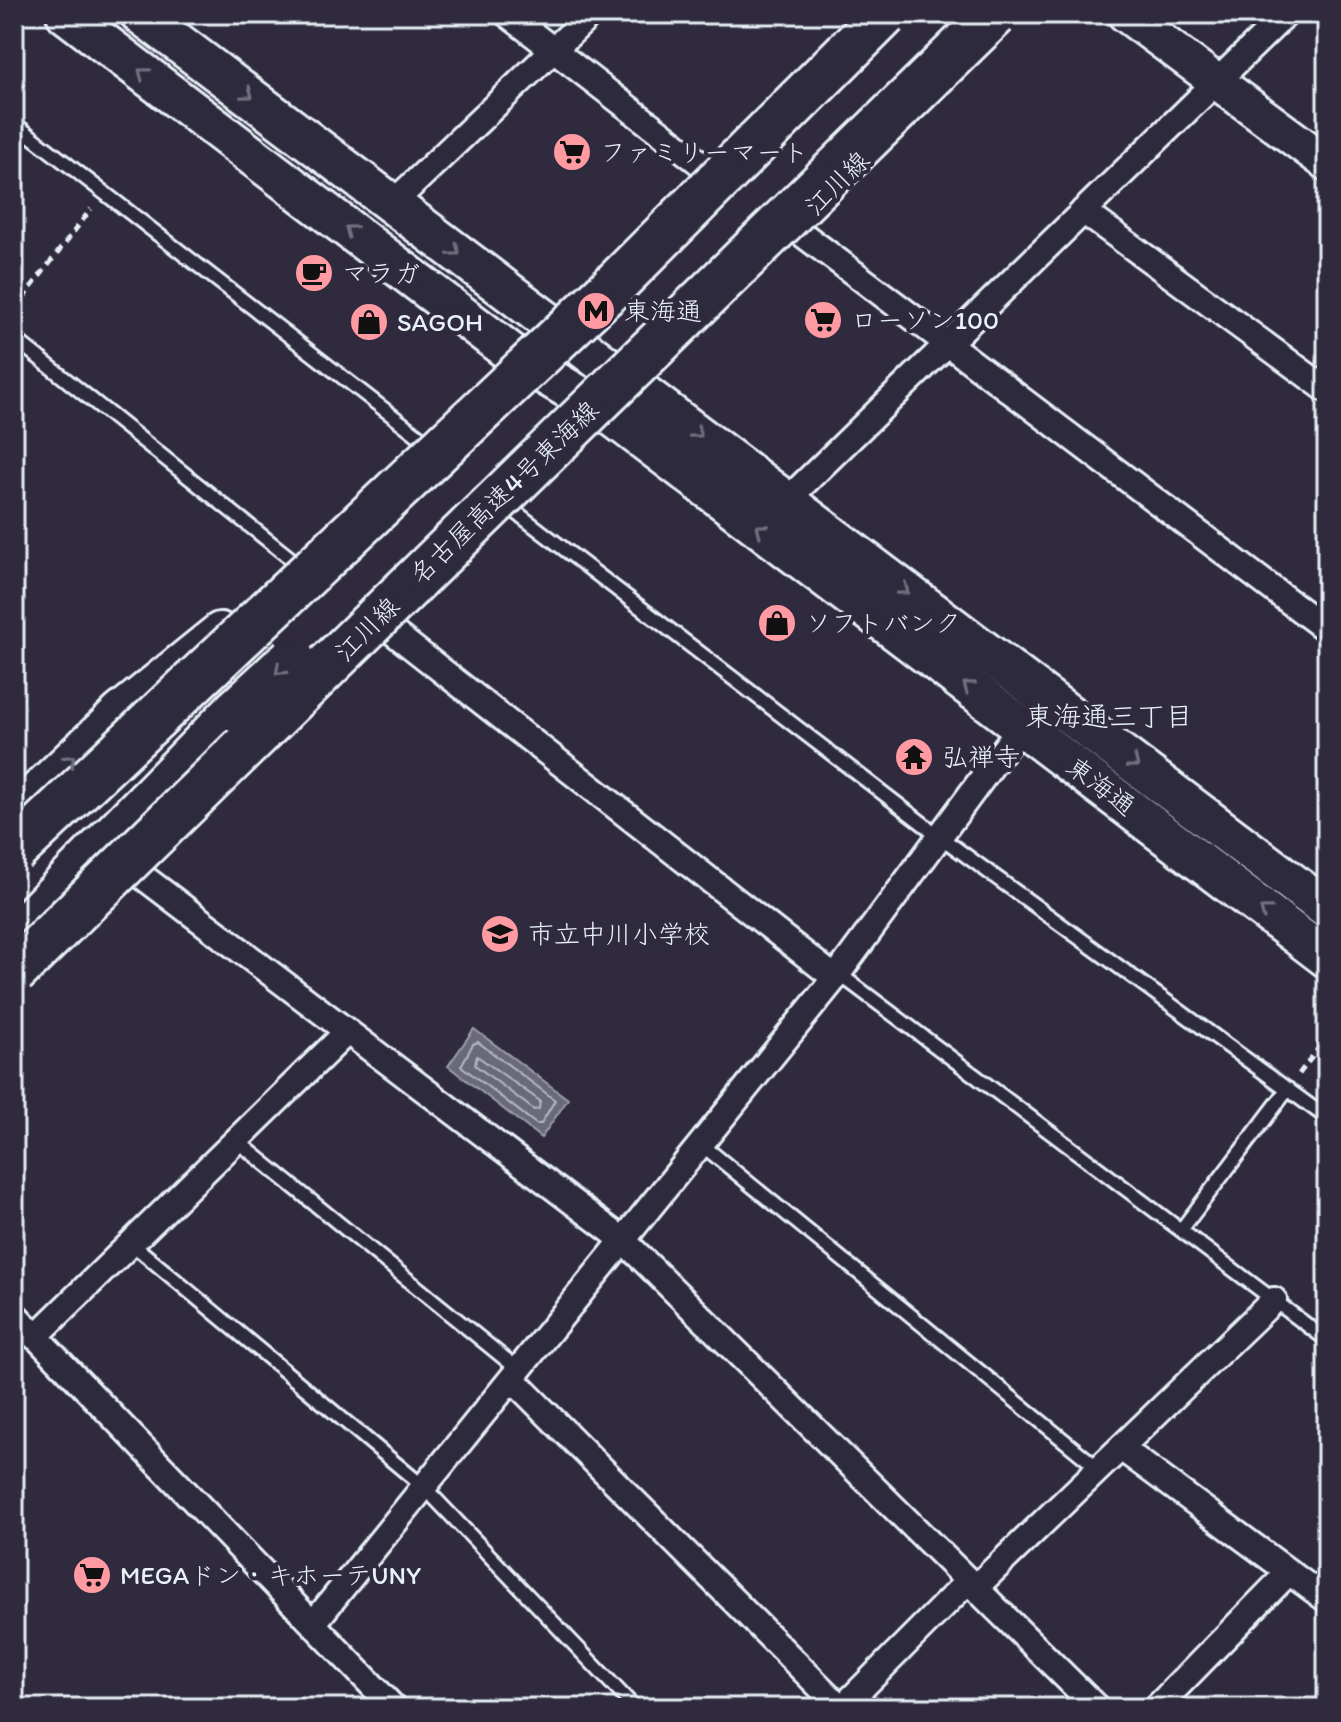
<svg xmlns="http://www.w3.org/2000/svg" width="1341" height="1722" font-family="Itim,'Klee One',sans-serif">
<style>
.water{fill:#696978;stroke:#9c9fab;stroke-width:2}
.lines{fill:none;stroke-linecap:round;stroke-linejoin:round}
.shore{stroke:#b5bbc5;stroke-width:2}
.lane-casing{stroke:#e8f1f8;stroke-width:18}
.street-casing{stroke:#e8f1f8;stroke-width:30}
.secondary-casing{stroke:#e8f1f8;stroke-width:40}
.primary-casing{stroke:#e8f1f8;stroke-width:44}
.highway-casing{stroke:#e8f1f8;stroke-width:50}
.path{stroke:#e8f1f8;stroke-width:5;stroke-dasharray:8 6;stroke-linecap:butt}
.lane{stroke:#2f2a3d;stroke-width:12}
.street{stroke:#2f2a3d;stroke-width:24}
.secondary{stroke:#2f2a3d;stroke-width:34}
.primary{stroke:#2f2a3d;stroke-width:38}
.highway{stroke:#2f2a3d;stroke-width:44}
.highway-bridge-casing{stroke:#e8f1f8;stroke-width:50;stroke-linecap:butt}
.highway-bridge{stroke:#2f2a3d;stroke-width:44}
.oneway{stroke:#70707e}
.labels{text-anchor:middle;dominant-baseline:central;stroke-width:8;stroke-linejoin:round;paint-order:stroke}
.poi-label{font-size:26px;fill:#e8f1f8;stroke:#2f2a3d;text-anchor:start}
.street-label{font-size:26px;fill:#e8f1f8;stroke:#2f2a3d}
.neighbourhood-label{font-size:28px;fill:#e8f1f8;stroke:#2f2a3d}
</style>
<rect width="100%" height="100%" fill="#2f2a3d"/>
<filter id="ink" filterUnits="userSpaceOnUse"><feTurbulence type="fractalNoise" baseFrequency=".0125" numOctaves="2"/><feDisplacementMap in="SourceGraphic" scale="16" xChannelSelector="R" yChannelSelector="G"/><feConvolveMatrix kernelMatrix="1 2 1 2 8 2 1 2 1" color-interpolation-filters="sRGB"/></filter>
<g filter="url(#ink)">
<path class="water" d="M474,1029L568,1099L541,1138L448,1066Z"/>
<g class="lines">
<path class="shore" d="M478,1042L555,1100L541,1124H536L461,1066L473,1044Z
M477,1056L540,1101L539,1109L534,1110L475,1065Z"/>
<g class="lane-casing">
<path id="lane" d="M14,123L429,444
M14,338L300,566
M504,503L939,836L1327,1118
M838,973L1327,1340
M236,1140L519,1370
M701,1144L1099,1469
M1181,1230L1288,1089
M131,1243L425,1488L635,1708"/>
</g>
<g class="street-casing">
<path id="street" d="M507,14L714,174
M393,203L591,14
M1083,211L1327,390
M793,227L1327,630
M786,501L1286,14
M376,619L835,978
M134,870L623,1240L1097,1708
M14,1314L394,1708
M35,1337L346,1033
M513,1380L841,1708
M1121,1448L1327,1600
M975,1588L1274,1300
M313,1624L835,978L1021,726
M842,1708L968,1581
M1156,1708L1289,1572"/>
</g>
<g class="secondary-casing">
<path id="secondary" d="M1125,14L1327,163"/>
</g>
<g class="primary-casing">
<path id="primary" d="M66,14L523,362L604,410L1327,958
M140,14L1327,909
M14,814L121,712L220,632"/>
</g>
<g class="highway-casing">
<path id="highway" d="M14,938L237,710"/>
</g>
<path class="path" d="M14,310L91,209
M1299,1074L1327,1037"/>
<use href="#lane" class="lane"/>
<use href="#street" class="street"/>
<use href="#secondary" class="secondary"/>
<use href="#primary" class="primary"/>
<use href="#highway" class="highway"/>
<g class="highway-bridge-casing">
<path id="highway-bridge" d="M237,710L292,659
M14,851L609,290L885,14
M14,972L995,14"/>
</g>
<use href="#highway-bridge" class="highway-bridge"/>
</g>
<defs><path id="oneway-chevron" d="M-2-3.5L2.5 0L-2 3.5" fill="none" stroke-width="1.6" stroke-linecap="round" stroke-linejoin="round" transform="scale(2)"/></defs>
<g class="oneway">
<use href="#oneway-chevron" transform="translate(143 73) rotate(-143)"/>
<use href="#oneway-chevron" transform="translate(248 94) rotate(37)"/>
<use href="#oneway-chevron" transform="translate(350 230) rotate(-143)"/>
<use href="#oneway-chevron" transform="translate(455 251) rotate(37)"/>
<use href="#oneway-chevron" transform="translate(697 433) rotate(37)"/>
<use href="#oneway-chevron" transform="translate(761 529) rotate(-143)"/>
<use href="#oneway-chevron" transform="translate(904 590) rotate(37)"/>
<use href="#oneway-chevron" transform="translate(280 670) rotate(137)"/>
<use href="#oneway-chevron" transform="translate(968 686) rotate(-143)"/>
<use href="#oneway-chevron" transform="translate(70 760) rotate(-43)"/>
<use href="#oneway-chevron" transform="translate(1134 763) rotate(37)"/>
<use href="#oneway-chevron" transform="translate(1265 911) rotate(-143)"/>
</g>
</g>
<defs>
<g id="supermarket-disc" transform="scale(2)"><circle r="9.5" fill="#ff9aa2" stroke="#2f2a3d"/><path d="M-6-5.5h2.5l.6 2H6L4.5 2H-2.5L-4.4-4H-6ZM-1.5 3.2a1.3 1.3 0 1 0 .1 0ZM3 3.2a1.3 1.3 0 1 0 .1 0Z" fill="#111"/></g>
<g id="cafe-disc" transform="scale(2)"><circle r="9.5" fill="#ff9aa2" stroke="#2f2a3d"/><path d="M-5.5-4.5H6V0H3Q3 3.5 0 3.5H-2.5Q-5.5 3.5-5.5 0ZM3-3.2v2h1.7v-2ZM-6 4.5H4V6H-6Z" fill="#111"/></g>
<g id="metro-disc" transform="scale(2)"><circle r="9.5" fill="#ff9aa2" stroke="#2f2a3d"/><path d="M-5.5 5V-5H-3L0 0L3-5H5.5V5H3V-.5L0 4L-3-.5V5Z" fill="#111"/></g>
<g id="shop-disc" transform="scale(2)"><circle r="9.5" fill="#ff9aa2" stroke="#2f2a3d"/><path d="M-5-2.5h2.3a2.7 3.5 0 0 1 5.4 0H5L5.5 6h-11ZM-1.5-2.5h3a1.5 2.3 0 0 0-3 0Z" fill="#111"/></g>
<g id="temple-disc" transform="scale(2)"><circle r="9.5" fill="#ff9aa2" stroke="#2f2a3d"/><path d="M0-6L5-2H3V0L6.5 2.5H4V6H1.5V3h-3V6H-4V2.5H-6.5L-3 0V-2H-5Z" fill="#111"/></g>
<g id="school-disc" transform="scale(2)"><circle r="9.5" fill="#ff9aa2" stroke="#2f2a3d"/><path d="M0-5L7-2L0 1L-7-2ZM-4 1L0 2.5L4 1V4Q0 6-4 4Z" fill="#111"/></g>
</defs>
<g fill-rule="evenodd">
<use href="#supermarket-disc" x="572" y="152"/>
<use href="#cafe-disc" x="314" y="273"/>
<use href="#metro-disc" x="596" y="311"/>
<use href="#supermarket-disc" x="823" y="320"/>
<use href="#shop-disc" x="369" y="322"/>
<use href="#shop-disc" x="777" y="623"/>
<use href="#temple-disc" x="914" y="757"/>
<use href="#school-disc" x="500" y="934"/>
<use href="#supermarket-disc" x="92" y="1575"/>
</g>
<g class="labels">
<g class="poi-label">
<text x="600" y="152">ファミリーマート</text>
<text x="342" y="273">マラガ</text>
<text x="624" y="311">東海通</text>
<text x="851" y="320">ローソン100</text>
<text x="397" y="322">SAGOH</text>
<text x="805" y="623">ソフトバンク</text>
<text x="942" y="757">弘禅寺</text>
<text x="528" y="934">市立中川小学校</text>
<text x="120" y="1575">MEGAドン・キホーテUNY</text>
</g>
<g class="street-label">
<text transform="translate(837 183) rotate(-45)">江川線</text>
<text transform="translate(504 492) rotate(-44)">名古屋高速4号東海線</text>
<text transform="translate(367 629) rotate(-45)">江川線</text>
<text transform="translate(1101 786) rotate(37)">東海通</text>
</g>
<g class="neighbourhood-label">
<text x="1109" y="716">東海通三丁目</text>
</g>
</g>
<rect width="1341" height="1722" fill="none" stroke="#2f2a3d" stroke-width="48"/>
<rect x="24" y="24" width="1293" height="1674" fill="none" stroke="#e8f1f8" stroke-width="3" filter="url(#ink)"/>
</svg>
